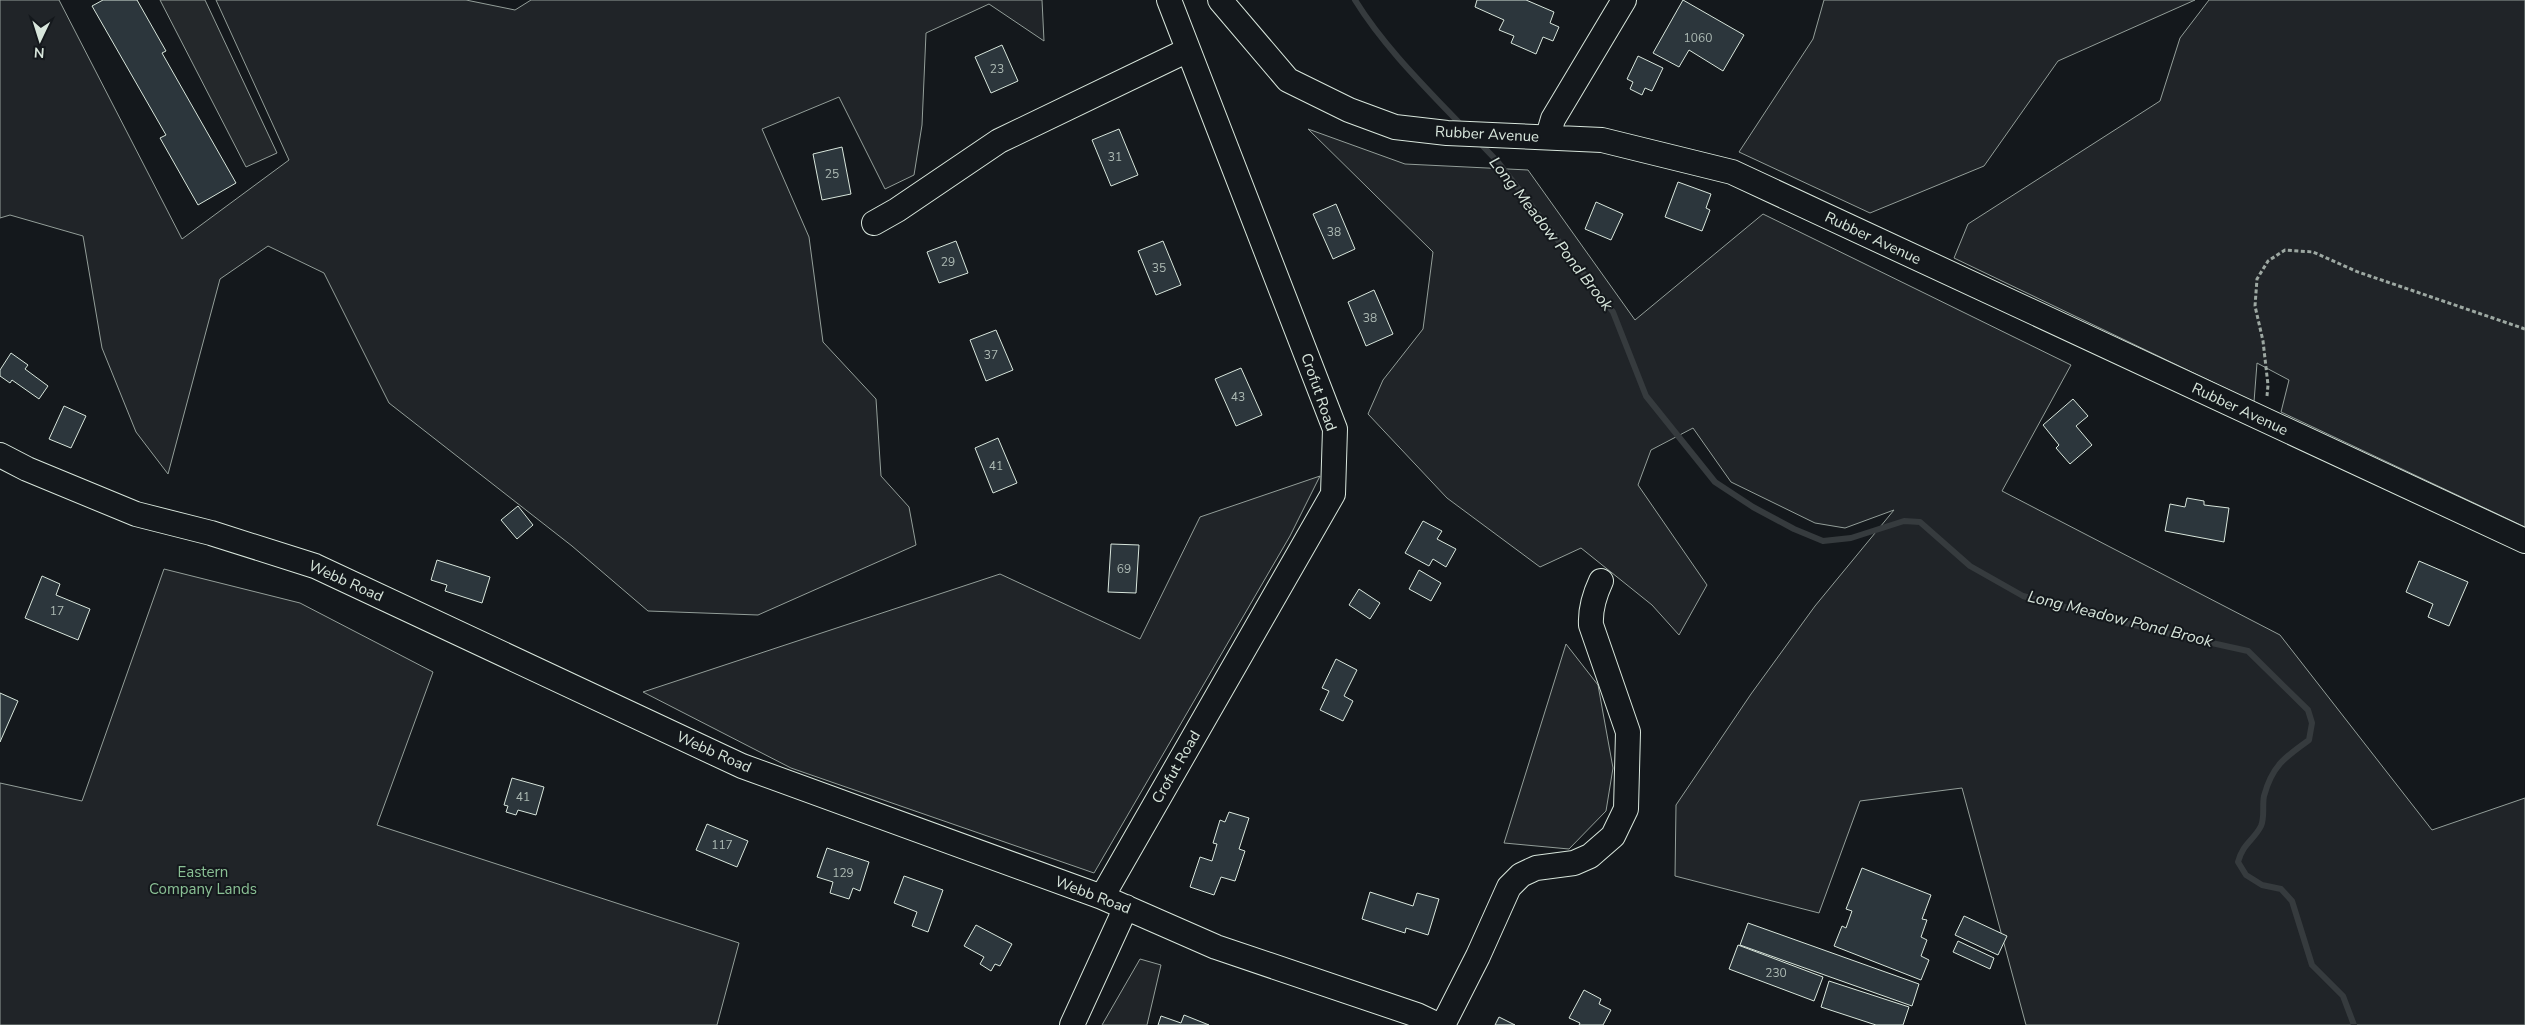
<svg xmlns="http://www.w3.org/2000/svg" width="2525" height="1025" font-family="'Nunito Sans',sans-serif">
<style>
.green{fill:#202428;stroke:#939e99}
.parking{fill:#24282b;stroke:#939e99}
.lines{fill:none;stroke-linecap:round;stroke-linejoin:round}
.stream{stroke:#363b3e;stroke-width:6}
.building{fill:#2c363c;stroke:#d8e6dc}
.minor-casing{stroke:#d8e6dc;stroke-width:26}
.path{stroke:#9da8a2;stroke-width:3;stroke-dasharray:4 2.5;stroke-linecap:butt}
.minor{stroke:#14181c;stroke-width:24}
.labels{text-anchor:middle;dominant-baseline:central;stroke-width:4;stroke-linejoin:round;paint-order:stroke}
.number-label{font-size:12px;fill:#adbab4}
.street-label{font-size:15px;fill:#d8e6dc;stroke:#14181c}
.park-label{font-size:15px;fill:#8ac095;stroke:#14181c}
.water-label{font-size:16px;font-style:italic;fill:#d8e6dc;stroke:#14181c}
</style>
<rect width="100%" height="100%" fill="#14181c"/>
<path class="green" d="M0,0H59L182,239L289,160L216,0H466L515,10L531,0H1042L1044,41L989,4L926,33L922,125L914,175L885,189L839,97L762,129L809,237L823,342L876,399L881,476L909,507L916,545L758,615L648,611L572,546L389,403L324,273L268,246L220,279L168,474L136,432L102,348L83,236L10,215L0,218Z
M1824,0H2195L2058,61L1984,166L1870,213L1739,152L1813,39Z
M2209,0H2525V527L2281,412L2289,380L2257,363L2254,402L1954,258L1968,224L2160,101L2180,38Z
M1308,129L1405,164L1528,170L1635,320L1763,214L2071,365L2002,491L2280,635L2432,830L2525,798V1025H2026L1962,788L1860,801L1819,913L1675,876L1676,805L1751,694L1815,606L1894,510L1845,528L1815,523L1731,482L1693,428L1651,450L1638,485L1707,585L1679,635L1652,605L1581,548L1540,567L1447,498L1368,414L1383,380L1423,329L1433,252Z
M1320,476L1290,536L1094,873L791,768L643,692L1000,574L1140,639L1200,517Z
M164,569L300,603L433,672L377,825L739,943L717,1025H0V783L82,801Z
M1566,644L1598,685L1613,768L1606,811L1569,849L1504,843Z
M1140,959L1161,965L1147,1025H1102Z"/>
<path class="parking" d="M160,0H205L277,153L246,167Z"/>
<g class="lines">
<path class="stream" d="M1355,0C1384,47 1426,88 1464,128
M1477,140L1498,162L1613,312L1646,396L1715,482L1753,507L1794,529L1823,541L1851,538L1904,521L1920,522L1970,566L2023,596L2153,630L2248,651L2308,710L2312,723L2309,740C2285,757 2272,766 2264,796C2262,806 2265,817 2261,826C2254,840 2243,843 2238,862L2246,875L2262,885L2281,889L2292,901L2312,965L2343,996L2354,1025"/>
</g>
<path class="building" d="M103,0H137L166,51L162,53L236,183L198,205L160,138L166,135L92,6Z
M1477,0H1526L1554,12L1550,23L1559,27L1553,41L1543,37L1536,54L1511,43L1514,36L1499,30L1504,20L1475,7Z
M1683,0L1744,35L1723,71L1689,50L1679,67L1653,53Z
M1002,45L1018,81L991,93L975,57Z
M1638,56L1663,68L1652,91L1645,88L1642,95L1630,89L1633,82L1627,79Z
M1119,129L1138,175L1111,186L1092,140Z
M842,147L851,194L822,200L813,154Z
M1678,182L1711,194L1706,208L1710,210L1702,231L1665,217Z
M1596,202L1623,214L1611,240L1585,229Z
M1336,204L1355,249L1333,259L1313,214Z
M956,241L968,273L939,283L927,252Z
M1163,241L1181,285L1156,295L1138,251Z
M1374,290L1393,334L1366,346L1348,302Z
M996,330L1013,370L986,381L970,340Z
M11,353L28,365L25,369L48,386L39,399L12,380L10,383L0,376V370Z
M1241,368L1262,415L1236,426L1215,379Z
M2073,399L2088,416L2076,426L2092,445L2070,464L2056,448L2059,445L2043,425Z
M64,406L86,416L71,448L49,439Z
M998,438L1017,483L993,493L975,448Z
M2187,498L2204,501V505L2229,508L2224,542L2165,531L2170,504L2185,507Z
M518,506L533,525L517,539L501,520Z
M1423,521L1442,531L1437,539L1456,549L1446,567L1433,559L1429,566L1405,553Z
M1111,544L1139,545L1136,593L1108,592Z
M437,560L490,577L482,603L445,591L447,585L431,580Z
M2419,561L2468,582L2449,626L2428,617L2433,604L2406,592Z
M1419,570L1441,583L1431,601L1409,589Z
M42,576L60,584L56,595L90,609L78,640L25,618Z
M1359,589L1380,603L1370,619L1349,605Z
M1336,659L1357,670L1344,696L1353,701L1343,721L1320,710L1329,691L1322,688Z
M0,693L18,701L0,742Z
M512,778L544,787L536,815L518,810L516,815L506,812L508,806L504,805Z
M1229,812L1249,818L1239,849L1245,851L1235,881L1221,877L1214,895L1190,887L1200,857L1212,861L1217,844L1213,843L1220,820L1225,822Z
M707,824L748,841L737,867L696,850Z
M827,848L869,862L860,891L853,888L849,899L830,893L833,882L817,877Z
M1862,868L1931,895L1922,919L1927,920L1921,937L1927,940L1921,956L1929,960L1921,980L1834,946L1842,926L1846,928L1852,911L1846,909Z
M904,876L943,890L928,932L912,926L917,912L894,903Z
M1370,892L1413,906L1417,893L1439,899L1428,935L1406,928L1405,933L1362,919Z
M1964,916L2007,936L1998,955L1955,935Z
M1748,923L1919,984L1912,1006L1740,945Z
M976,925L1012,944L1000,966L995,964L991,971L980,964L984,957L964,946Z
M1958,941L1994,958L1990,969L1953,952Z
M1738,945L1823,977L1814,1001L1729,969Z
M1829,981L1909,1007L1903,1025H1876L1821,1007Z
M1584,990L1601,999L1599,1004L1611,1010L1603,1025H1579L1580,1023L1569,1018Z
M1184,1015L1209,1025H1158L1161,1016L1181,1023Z
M1499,1017L1515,1025H1495Z"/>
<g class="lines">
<g class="minor-casing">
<path id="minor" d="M1220,0L1288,80L1349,110L1395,127L1447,133L1602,140L1732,172L2525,541
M1548,136L1553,119L1624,0
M874,223L897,210L999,141L1188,50
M0,455L27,469L136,514L211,533L315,566L742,766L1102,897L1216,947L1417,1015L1438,1025
M1102,897L1333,494L1335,429L1169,0
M1072,1025L1126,907
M1443,1025L1478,956L1509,887L1521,875L1536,868L1574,863L1590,856L1613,836L1626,809L1628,732L1591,625C1590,609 1594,596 1601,581"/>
</g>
<path class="path" d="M2267,396L2268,385L2263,341L2255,306L2257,279L2268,261L2285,250L2313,252L2358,272L2525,329"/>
<use href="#minor" class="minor"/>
</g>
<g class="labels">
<g class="number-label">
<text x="1698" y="38">1060</text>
<text x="997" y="69">23</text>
<text x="1115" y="157">31</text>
<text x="832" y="174">25</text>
<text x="1334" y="232">38</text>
<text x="948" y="262">29</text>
<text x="1159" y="268">35</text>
<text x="1370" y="318">38</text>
<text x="991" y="355">37</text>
<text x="1238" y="397">43</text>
<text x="996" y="466">41</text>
<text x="1124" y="569">69</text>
<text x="57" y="611">17</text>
<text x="523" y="797">41</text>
<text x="722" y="845">117</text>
<text x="843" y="873">129</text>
<text x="1776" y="973">230</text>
</g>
<g class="street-label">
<text transform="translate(1487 134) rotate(3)">Rubber Avenue</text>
<text transform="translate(1873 238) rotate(25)">Rubber Avenue</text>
<text transform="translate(1319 392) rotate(71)">Crofut Road</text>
<text transform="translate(2240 409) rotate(25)">Rubber Avenue</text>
<text transform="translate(346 581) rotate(24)">Webb Road</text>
<text transform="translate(714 752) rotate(24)">Webb Road</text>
<text transform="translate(1176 767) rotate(-60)">Crofut Road</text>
<text transform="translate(1093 895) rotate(21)">Webb Road</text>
</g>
<g class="park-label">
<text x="203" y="872">Eastern<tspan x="203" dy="17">Company Lands</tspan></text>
</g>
<g class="water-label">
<text transform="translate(1551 234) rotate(52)">Long Meadow Pond Brook</text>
<text transform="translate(2120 619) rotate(14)">Long Meadow Pond Brook</text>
</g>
</g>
<g transform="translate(40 40) rotate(184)" stroke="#14181c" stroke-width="4" paint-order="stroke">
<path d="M0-4L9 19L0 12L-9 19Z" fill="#d8e6dc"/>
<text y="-8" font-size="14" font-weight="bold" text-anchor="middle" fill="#d8e6dc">N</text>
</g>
</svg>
